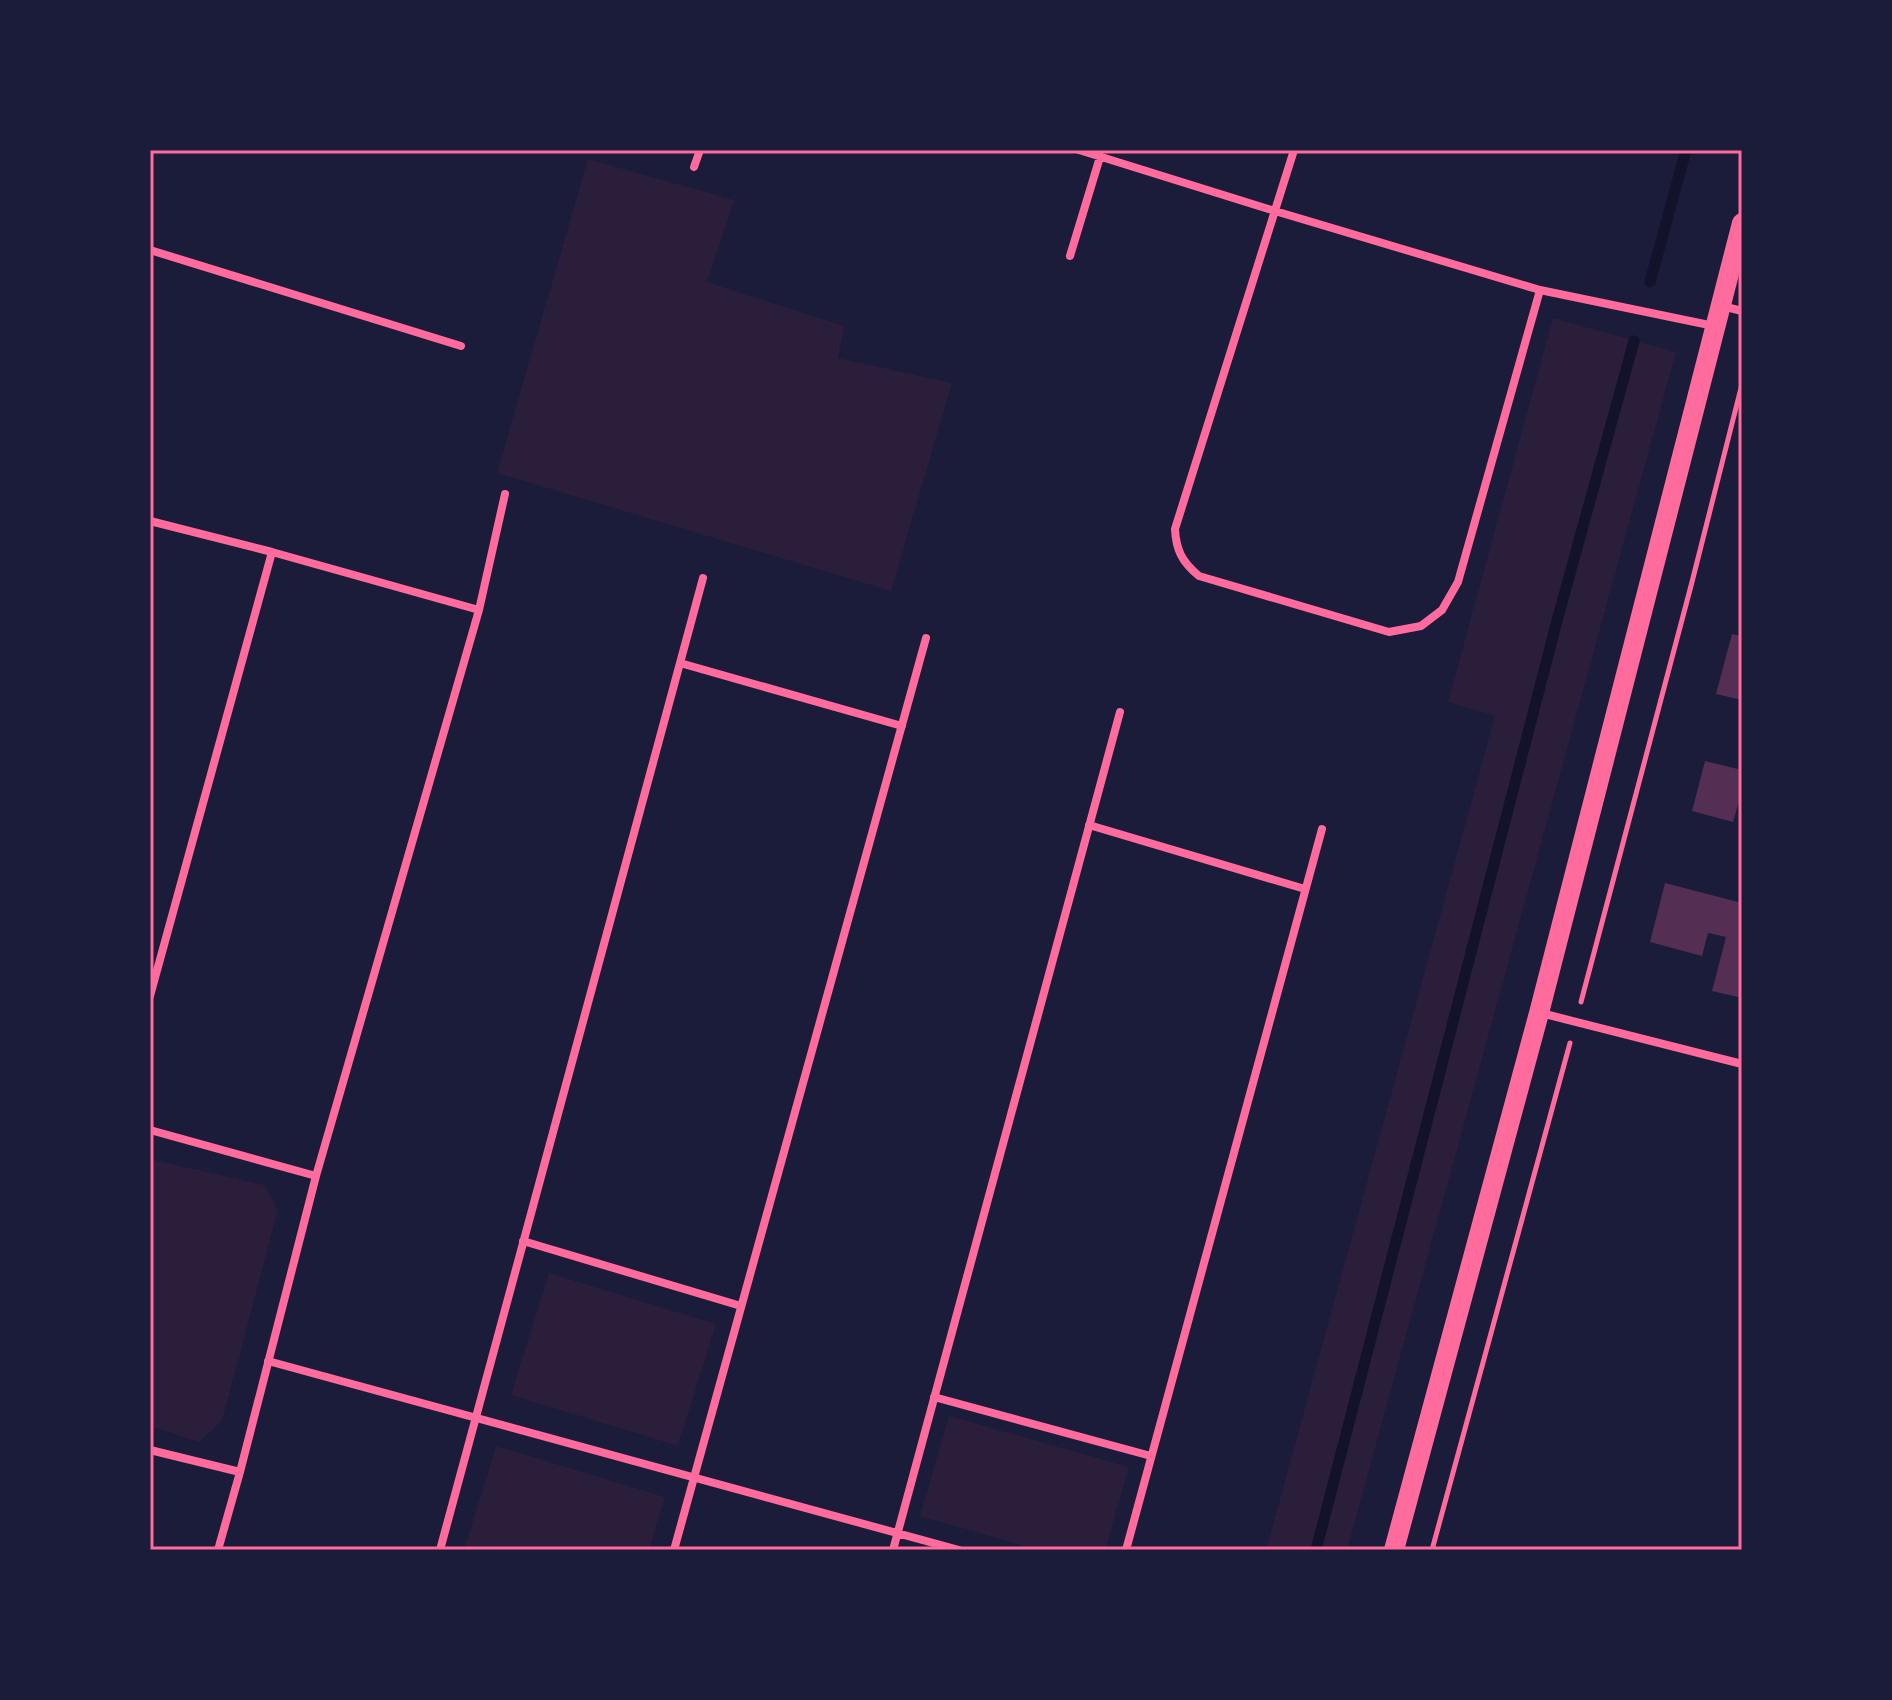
<svg xmlns="http://www.w3.org/2000/svg" width="1892" height="1700" font-family="'PT Sans Narrow',sans-serif">
<style>
.green{fill:#2a1e3b}
.lines{fill:none;stroke-linecap:round;stroke-linejoin:round}
.stream{stroke:#12122b;stroke-width:11}
.building{fill:#542f53}
.path{stroke:#ff6b9d;stroke-width:5}
.minor{stroke:#ff6b9d;stroke-width:8}
.primary{stroke:#ff6b9d;stroke-width:20}
.neatline{fill:none;stroke:#ff6b9d;stroke-width:3}
</style>
<rect width="100%" height="100%" fill="#1b1b3a"/>
<path class="green" d="M588,159L734,200L707,282L844,326L838,358L952,383L891,591L497,473Z
M1553,318L1676,352L1347,1550H1266L1495,716L1448,702Z
M150,1159L264,1185L278,1210L222,1421L199,1442L150,1426Z
M549,1273L716,1324L678,1446L511,1395Z
M949,1416L1129,1467L1105,1550H1039L920,1516Z
M496,1446L665,1497L649,1550H464Z"/>
<g class="lines">
<path class="stream" d="M1650,282L1686,150
M1316,1550L1558,617L1634,341"/>
</g>
<path class="building" d="M1732,634L1742,636V700L1716,694Z
M1705,761L1742,770V799L1740,798L1733,822L1692,811Z
M1665,883L1738,902L1742,891V998L1712,991L1726,937L1708,933L1702,956L1650,942Z"/>
<g class="lines">
<path class="path" d="M1581,1002L1692,582L1742,384
M1432,1550L1570,1043"/>
<path class="minor" d="M1079,150L1275,211L1540,290L1714,326
M1294,150L1175,529C1176,550 1182,562 1199,576L1389,632L1421,626L1442,610L1458,582L1540,290
M694,167L700,150
M150,250L461,346
M1070,256L1100,157
M1722,306L1742,311
M150,521L272,552L479,610
M680,663L902,726
M1089,825L1305,889
M150,996L272,552
M1541,1013L1742,1064
M150,1130L316,1176
M523,1241L741,1306
M268,1361L959,1550
M934,1397L1151,1456
M150,1450L240,1472
M218,1550L240,1472L316,1176L479,610L505,494
M440,1550L703,578
M674,1550L926,638
M893,1550L1120,712
M1126,1550L1322,829"/>
<path class="primary" d="M1394,1550L1539,1013L1742,223"/>
</g>
<rect width="1892" height="1700" fill="none" stroke="#1b1b3a" stroke-width="304"/>
<rect x="152" y="152" width="1588" height="1396" class="neatline"/>
</svg>
